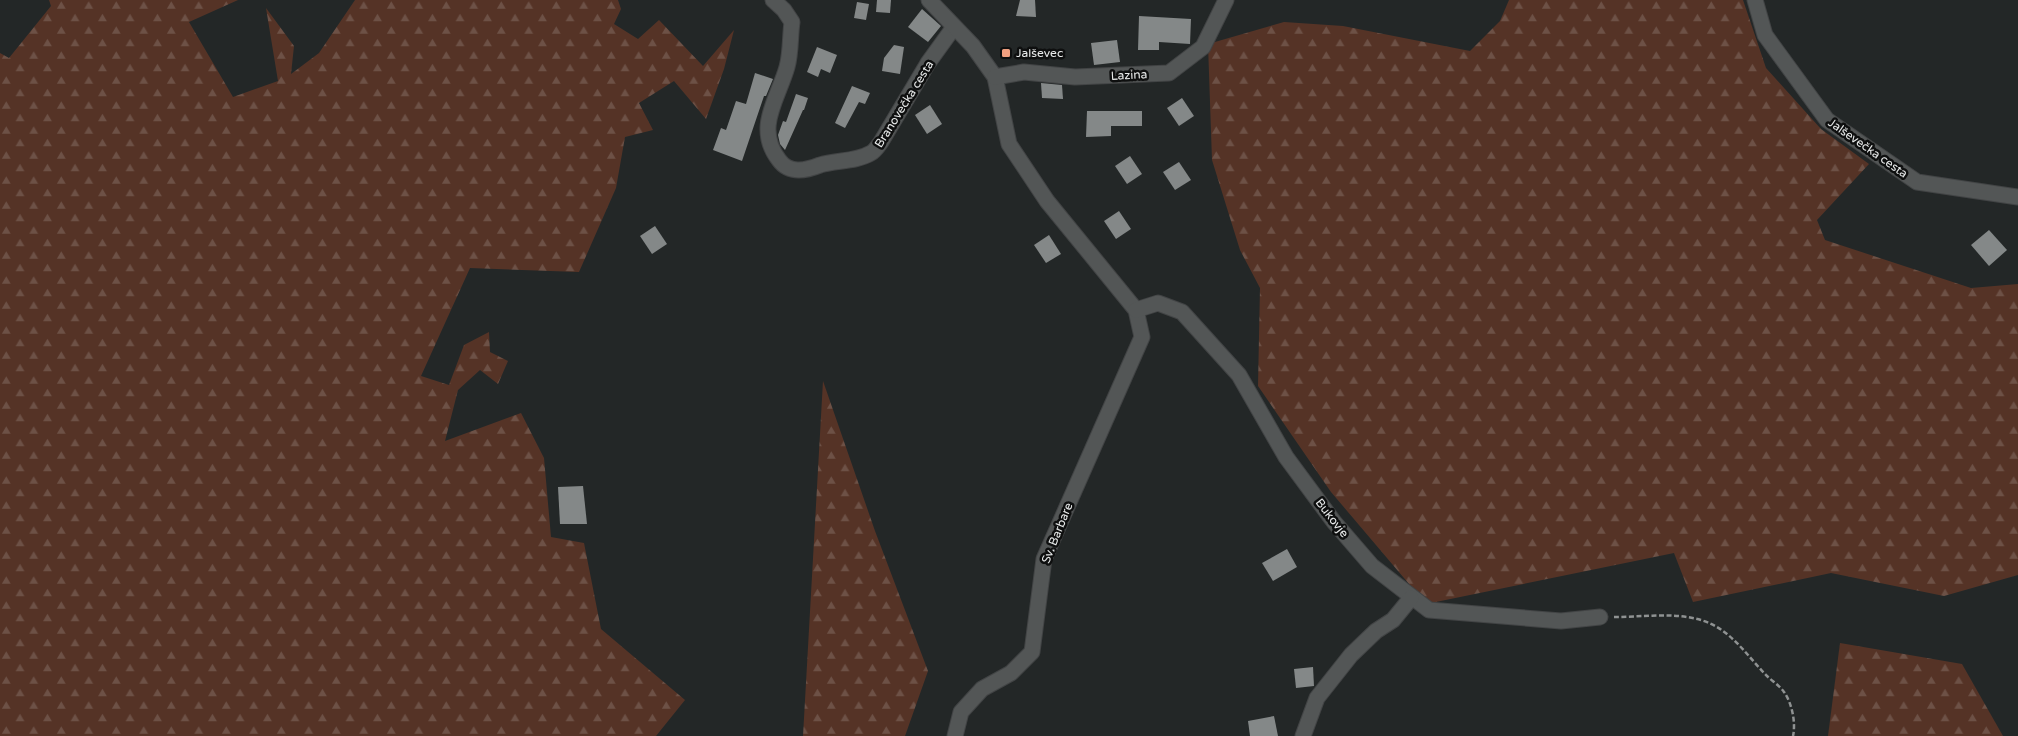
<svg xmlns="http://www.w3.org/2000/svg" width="2018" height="736" font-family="'Varela Round',sans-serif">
  <defs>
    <pattern id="forest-firs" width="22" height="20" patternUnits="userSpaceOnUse" patternTransform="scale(1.25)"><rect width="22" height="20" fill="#553326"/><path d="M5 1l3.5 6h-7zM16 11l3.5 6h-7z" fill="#6d5146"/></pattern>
  </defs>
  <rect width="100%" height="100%" fill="#232727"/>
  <g fill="url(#forest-firs)">
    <path d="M49,0H238L189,22L233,97L278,81L266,8L294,46L291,74L319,53L355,0H618L621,9L614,24L638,39L659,20L703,66L734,30L724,69L706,119L674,81L639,103L653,130L625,137L616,188L579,272L470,268L421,376L449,385L464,345L489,332L490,352L508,361L498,384L480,370L458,390L445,441L521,413L544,458L551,537L584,543L601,629L685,700L656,736H0V53L9,58L51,6Z"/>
    <path d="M1509,0H1743L1766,68L1821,129L1869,164L1817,220L1825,240L1971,288L2018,284V575L1944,596L1831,573L1693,602L1674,553L1426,604L1331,492L1258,386L1260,288L1240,250L1212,160L1208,44L1284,22L1343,26L1470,51L1500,21Z"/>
    <path d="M823,381L875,531L928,671L905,736H803Z"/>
    <path d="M1840,643L1962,664L2003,736H1828Z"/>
  </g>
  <g fill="#848888">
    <path d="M877,0H891L890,13L876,12Z"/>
    <path d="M1020,0H1035L1036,17L1016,16Z"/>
    <path d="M857,2L869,4L866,20L854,18Z"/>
    <path d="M922,9L941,26L928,42L908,27Z"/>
    <path d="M1139,16L1191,19L1190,44L1159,42V50H1138Z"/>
    <path d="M1117,40L1120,62L1094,65L1091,43Z"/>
    <path d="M894,45L904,47L900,74L882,71L884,58Z"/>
    <path d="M817,47L837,55L830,73L821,69L818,77L807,72Z"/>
    <path d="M755,73L773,79L766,96H764L742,161L713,150L721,128L726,130L736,101L746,104Z"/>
    <path d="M1041,83L1062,85L1063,99L1042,98Z"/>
    <path d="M852,86L870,93L865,104L859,102L845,128L835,123Z"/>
    <path d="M796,94L808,98L804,110H803L785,150L780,144L778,135L783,121L786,122Z"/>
    <path d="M1182,98L1194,116L1179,126L1167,108Z"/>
    <path d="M930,105L942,124L927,134L915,115Z"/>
    <path d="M1087,111H1142V126H1111V136L1086,137Z"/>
    <path d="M1130,156L1142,174L1127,184L1115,166Z"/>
    <path d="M1179,162L1191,180L1175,190L1163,172Z"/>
    <path d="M1119,211L1131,229L1116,239L1104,221Z"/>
    <path d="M655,226L667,244L652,254L640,236Z"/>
    <path d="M1989,230L2007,250L1989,266L1971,245Z"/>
    <path d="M1049,235L1061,254L1046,263L1034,245Z"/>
    <path d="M583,486L587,524H560L558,487Z"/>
    <path d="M1287,549L1297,567L1273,581L1262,563Z"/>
    <path d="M1313,667L1314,686L1296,688L1294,669Z"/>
    <path d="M1274,716L1278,736H1250L1248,721Z"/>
  </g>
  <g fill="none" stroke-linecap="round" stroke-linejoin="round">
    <defs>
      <g id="street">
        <path d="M773,0L784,10L792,22C790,36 791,53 787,67C778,99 754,128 779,160C789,174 805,171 820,165C836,160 856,162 871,153C875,151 878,146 881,142L928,63L954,27"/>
        <path d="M929,0L973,46L995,77L1009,144L1047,201L1136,310L1142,337L1044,559L1032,652L1011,673L982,689L961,712L955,736"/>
        <path d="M1755,0L1765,35L1827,120L1917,182L2018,197"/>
        <path d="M995,77L1024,72L1075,77L1169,73L1203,47L1226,0"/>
        <path d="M1136,310L1158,303L1182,312L1239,375L1286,457L1334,522L1372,566L1429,610L1561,621L1600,617"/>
        <path d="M1303,736L1317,698L1351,655L1376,631L1393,620L1411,598"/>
      </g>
    </defs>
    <use href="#street" stroke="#424445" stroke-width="17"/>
    <path stroke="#8f9292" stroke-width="2.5" stroke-dasharray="5 2.5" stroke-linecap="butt" d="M1614,617C1642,617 1674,612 1701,620C1731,629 1747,656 1767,676C1772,681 1780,686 1784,692C1792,703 1796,723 1793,736"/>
    <use href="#street" stroke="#535656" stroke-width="15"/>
  </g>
  <rect fill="#f2a080" stroke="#0e0f0f" stroke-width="2" x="1001" y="48" width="10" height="10" rx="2.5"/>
  <g text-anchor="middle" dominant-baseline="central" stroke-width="5" stroke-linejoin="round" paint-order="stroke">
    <g font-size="12" fill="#e9ebeb" stroke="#0e0f0f" text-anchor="start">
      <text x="1016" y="53">Jalševec</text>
    </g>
    <g font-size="12" fill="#e9ebeb" stroke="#0e0f0f">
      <text transform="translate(1129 75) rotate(-3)">Lazina</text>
      <text transform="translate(904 104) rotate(-58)">Branovečka cesta</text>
      <text transform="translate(1868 148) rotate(35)">Jalševečka cesta</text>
      <text transform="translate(1332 518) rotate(52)">Bukovje</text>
      <text transform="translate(1057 533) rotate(-68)">Sv. Barbare</text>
    </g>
  </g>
</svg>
